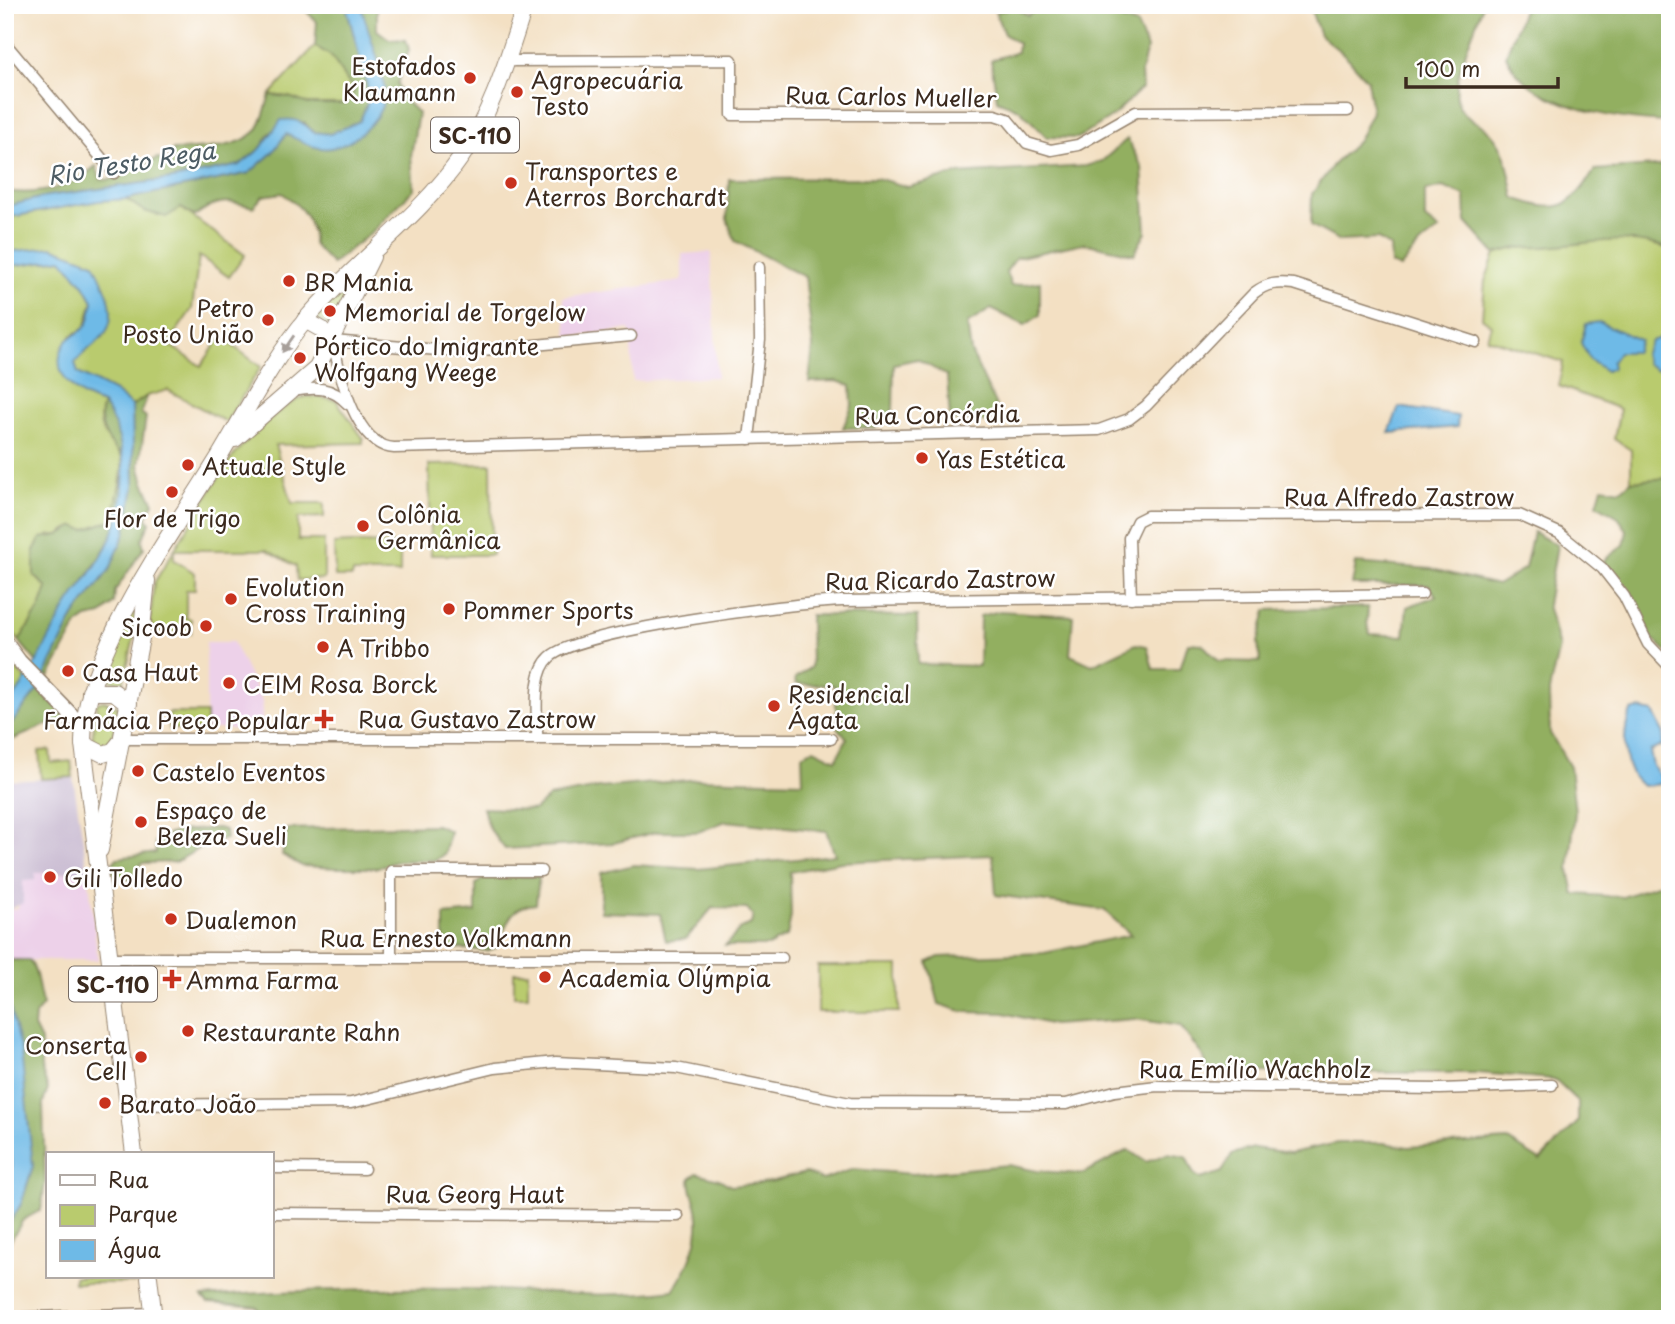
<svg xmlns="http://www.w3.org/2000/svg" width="1675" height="1324" font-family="'Playpen Sans',sans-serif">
  <rect width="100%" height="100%" fill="#fff"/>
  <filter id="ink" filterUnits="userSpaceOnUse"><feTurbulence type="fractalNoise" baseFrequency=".0143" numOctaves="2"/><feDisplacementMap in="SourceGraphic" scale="14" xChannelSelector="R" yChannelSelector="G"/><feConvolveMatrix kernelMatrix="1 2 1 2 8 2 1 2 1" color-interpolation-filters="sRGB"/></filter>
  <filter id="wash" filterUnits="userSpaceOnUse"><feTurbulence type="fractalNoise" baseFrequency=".00686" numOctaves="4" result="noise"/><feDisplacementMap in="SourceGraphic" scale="28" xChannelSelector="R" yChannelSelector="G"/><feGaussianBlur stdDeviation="1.57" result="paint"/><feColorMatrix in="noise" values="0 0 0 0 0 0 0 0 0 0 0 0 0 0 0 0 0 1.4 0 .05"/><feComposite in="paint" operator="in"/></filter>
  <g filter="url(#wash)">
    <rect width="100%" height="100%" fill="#f3e0c3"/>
    <g fill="#edd1e9">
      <path d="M711,252L717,377L633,381L630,329L568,338L563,297L682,281V254Z"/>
      <path d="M206,642H233L262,701V729H206Z"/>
      <path d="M88,872L98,960H5V911L18,908L23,881L35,873Z"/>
    </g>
    <path fill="#ccbfd4" d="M73,778L88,872L35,873V880L23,881V903L5,911V781Z"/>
    <g fill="#b9cb6e" stroke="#7a7a46" stroke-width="2">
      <path d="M315,46L331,56L354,91L346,104H308L289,97L270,95Z"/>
      <path d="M126,199L144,211L181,208L245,255L229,277L199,256L192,309L168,344L201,366L221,337L261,367L226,422L168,390L147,396L132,406L115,392L78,373L74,363L82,352L106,333L94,263L52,247L5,253V218L98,201Z"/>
      <path d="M1600,239L1637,240L1670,249V478L1631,481V450L1614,439L1620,409L1559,386L1563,362L1487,338L1491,325L1482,318L1485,281L1495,254C1525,243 1566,244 1600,239Z"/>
      <path d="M63,259L84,285L93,301L85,328L71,336L61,372C70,388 86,399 103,404C91,437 118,441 122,459C124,471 115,508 112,520L84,530C73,525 68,527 59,535H50L34,550V575L47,588L40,608L19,641L5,623V269L10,266Z"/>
      <path d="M357,276L331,328L314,317Z"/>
      <path d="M309,396L336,400L363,438V443L275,445L292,503H324V517L298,518V540H324V579L297,580L296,566L267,550H174V560L195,573V590H186V618L191,619V633L156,631L150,623L154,583L225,467C240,446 283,400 309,396Z"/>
      <path d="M491,464L492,555H431L429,465Z"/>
      <path d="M352,543L400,544V573H353L352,577H335L334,544Z"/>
      <path d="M130,611L140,614L123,683L102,678Z"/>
      <path d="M5,655L28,682L5,708Z"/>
      <path d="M104,701L119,707L111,744L101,746L92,740L97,703Z"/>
      <rect x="169" y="713" width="37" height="16"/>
      <path d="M50,750L51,763L71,761L73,777L41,779L39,751Z"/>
      <rect x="818" y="966" width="81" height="46"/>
      <rect x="514" y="972" width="14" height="24"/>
      <path d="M74,1277H137L138,1283H74Z"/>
    </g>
    <g fill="#92af61" stroke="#666c40" stroke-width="2">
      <path d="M300,5H346L370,97L360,121L330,134L313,132L304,122L270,133L261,148L240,165L173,179L47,196L5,207V191C38,196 71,188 96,166L101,180L117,179L133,163L141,168L157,158L168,161L173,150C198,149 236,150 255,132C263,124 266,106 270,95L289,97L308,104H346L354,91L331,56L315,46L317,22Z"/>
      <path d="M361,5H377V30L389,39L406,40L409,50L397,84L403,98L418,113L411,156L414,189L372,232L332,264L313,244C314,220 301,206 282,193L263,196L253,207C228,199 215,200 195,216L181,208L166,217L144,211L126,199L249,173L272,153L286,134L332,148L384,99Z"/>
      <path d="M1042,5C1077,6 1105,12 1137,25L1147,48L1141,72L1142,88L1113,116L1078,138L1047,137L1019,109L997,100L991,60L1017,52L1018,43L1004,34L995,12L1013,7L1028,15Z"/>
      <path d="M1309,5H1483C1475,29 1453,75 1457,99C1461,120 1477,119 1490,132C1507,149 1510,175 1514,198C1559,214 1569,210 1595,170L1670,165V249C1623,232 1590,245 1544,247C1521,248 1518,246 1495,254L1466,222L1465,196L1443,187L1425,191V219L1439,230L1419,245L1400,268L1391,264L1390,247L1378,239L1340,241L1311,225L1312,194L1333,165L1358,141L1372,112L1367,80L1346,56L1320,35Z"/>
      <path d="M1525,5H1670V129L1669,122C1618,120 1528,108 1506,55Z"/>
      <path d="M1127,139L1142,167L1146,232L1134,254L1083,243L1016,258L1006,272L1011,286L1040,282V315L1025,325L991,309L967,324L971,352L998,410L987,422L950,420L947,376L917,359L894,364L893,411L876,428H843L852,406L851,386L837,381L809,382L813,347L805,277L735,241L727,219L729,179L876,178L908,187L956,174L1086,166L1102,161Z"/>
      <path d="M147,396L141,413L146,417L139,465L144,483L154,503L146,518L150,522L142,540L144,548L115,591L114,603L101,615L87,618L77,625L49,677L44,673L74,616L110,569L125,533L134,487L132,406Z"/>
      <path d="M103,404L119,430L122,456C107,442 96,425 103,404Z"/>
      <path d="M122,477C130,526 92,567 68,606C56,624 48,645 38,664L19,641L40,608L47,588L34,575V550L41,538L59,535L75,526L84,530L112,520Z"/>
      <path d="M1670,478V655L1650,637L1637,602L1603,561L1624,545L1627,530L1617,516L1597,504L1602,487L1621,490L1631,481Z"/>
      <path d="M1533,532L1557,545L1547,605L1559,647L1549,691L1550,733L1570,767L1575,812L1569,870L1574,894L1623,897L1670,880V1319H267L257,1307L208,1303L202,1297C288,1290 377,1288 464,1289C533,1290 604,1300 673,1290C689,1268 704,1234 696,1205C693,1195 690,1189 690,1178L697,1173L719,1179L731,1186L770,1182L805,1173L823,1180L853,1169L913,1174L1008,1165L1037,1171L1082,1174L1128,1150L1146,1162L1167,1154L1186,1157L1194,1174L1201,1179L1222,1172L1232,1154L1254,1148L1290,1153L1338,1143H1384L1408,1147L1508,1140L1540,1160L1578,1122V1102L1554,1079L1477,1073L1208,1072L1202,1055L1180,1026L1135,1019L1053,1025L1004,1013L964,1012L939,1004L928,962L939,957L1044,953L1131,935L1104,910L996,895L993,855L841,862L790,872L791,916L787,936L768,946H725L741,928L751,924L753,916L747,909L712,908L686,939L666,941L660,914L601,912V873L634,865L698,869L835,855L826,831L726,821L698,832H656L614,843L505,849L489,828L483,808L534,810L549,797L599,788L699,779L803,782L802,755L814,749L836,760L847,738L838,729L834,685L796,684L795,678L811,667L810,615L917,616L918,664L979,666L980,616L1000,611L1073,616L1070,655L1092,665L1136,644L1147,646L1153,669H1180L1188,643L1202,644L1219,661L1260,662L1258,642L1266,610L1368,607L1367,623L1370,634L1404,636L1407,607L1436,596L1429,585H1352L1356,563L1432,569L1497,585L1525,568Z"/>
      <path d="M38,689L65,715L67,723L46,725L12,740L5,754V732Z"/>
      <path d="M436,825L450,831L445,853L436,860L398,861L375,868H336L302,866L282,855L287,829Z"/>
      <path d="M217,828L225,830L226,839L210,842L176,862L142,863L129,880L119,879L113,873L112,864L117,858L156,853L155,842L159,837L180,831Z"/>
      <path d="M539,876L536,904C507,906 508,925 497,947L487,951L451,948L444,939V915L476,912V884L486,877Z"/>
      <path d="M5,960H29C39,972 37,990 43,1005L35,1015L34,1027L41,1041V1068L48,1089L43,1103L45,1183L41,1210L23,1220L5,1250V1230L21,1204L33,1166L5,989Z"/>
    </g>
    <g fill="#6ebae7" stroke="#547282" stroke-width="2">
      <path d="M346,5H361C366,28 388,80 384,99C380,121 353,145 331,148C315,151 300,140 286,134L272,153L249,173L126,199L98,201L5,218V207L47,196L173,179L240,165L261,148L281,120C296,118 302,121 313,132L330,134L360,121L370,97Z"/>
      <path d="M52,247L94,263C104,283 119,311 106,332C98,344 83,351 75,363L78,373L115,392L132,406L134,487L125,533L110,569L74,616L38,689L5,732V708C33,675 45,644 66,608C77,590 92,574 102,555C128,511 133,447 103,404C78,397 48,374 64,345C69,335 79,335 85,327C91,321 91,309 93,301L84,285L62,259L10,266L5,269L6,252Z"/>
      <path d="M1599,322L1640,340L1636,352H1619L1612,362L1613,368L1606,371L1590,360L1581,343L1586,324Z"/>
      <path d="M1666,336L1670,337V370L1656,369L1647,364L1644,354L1651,341Z"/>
      <path d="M1399,407L1458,416L1457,427L1389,433Z"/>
      <path d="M1639,709L1653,712L1664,734L1662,746L1650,751L1653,766L1663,780L1660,784L1643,786C1621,772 1622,732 1631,711Z"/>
      <path d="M5,989L21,1051L33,1166L21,1204L5,1230V1189L12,1165L5,1123Z"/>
    </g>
  </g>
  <g filter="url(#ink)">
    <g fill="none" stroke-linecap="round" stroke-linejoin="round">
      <defs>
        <g id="minor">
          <path d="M5,43L114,173"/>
          <path d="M507,61L732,60V115H995L1007,119L1027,143L1051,150L1078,145L1136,112L1348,111"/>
          <path d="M631,336L461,352L333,341C339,372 355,446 394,448L1099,430L1129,419L1146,406L1254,293C1267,283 1277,282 1294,284L1476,342"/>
          <path d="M293,391C315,387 331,386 348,404"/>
          <path d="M749,439L760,340L759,267"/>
          <path d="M1131,598L1129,538L1137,521L1147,516L1519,515L1559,533L1602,568L1624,596L1648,644L1670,667"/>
          <path d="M123,739H831"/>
          <path d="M537,739C538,716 531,674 550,657C579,630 794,603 842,601L1422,594"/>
          <path d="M109,958H782"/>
          <path d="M391,958V871H541"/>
          <path d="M128,1105L351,1103L495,1068L556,1062L676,1068L850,1103L1066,1104L1115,1091L1157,1086L1440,1089L1552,1085"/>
          <path d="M271,1168L364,1169"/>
          <path d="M271,1213L678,1216"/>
        </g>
        <path id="tertiary" d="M5,1319L154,1314"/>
        <path id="secondary" d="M5,642L19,661L83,727"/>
        <g id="primary">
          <path d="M305,320L321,329L333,341"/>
          <path d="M235,439L317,368L372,257"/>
          <path d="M90,692H114L129,704"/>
          <path d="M83,744L103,754L113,751L123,739"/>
          <path d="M100,850L141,638L147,580"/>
          <path d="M134,1154L83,744C82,654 170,537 217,460C246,412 272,360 308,317C356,261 420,217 462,156C493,111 508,57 525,5"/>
          <path d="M149,1277L154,1319"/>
        </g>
      </defs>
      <use href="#minor" stroke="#978570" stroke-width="13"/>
      <use href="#tertiary" stroke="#978570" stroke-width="15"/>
      <use href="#secondary" stroke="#978570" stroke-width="17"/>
      <use href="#primary" stroke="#978570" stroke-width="18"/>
      <use href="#minor" stroke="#fff" stroke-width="10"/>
      <use href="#tertiary" stroke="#fff" stroke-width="12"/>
      <use href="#secondary" stroke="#fff" stroke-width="14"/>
      <use href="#primary" stroke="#fff" stroke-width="16"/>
    </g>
    <defs><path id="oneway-solid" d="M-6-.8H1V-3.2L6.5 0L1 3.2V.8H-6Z" transform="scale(1.75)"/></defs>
    <use fill="#a79f9a" href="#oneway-solid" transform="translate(288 344) rotate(125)"/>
  </g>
  <g fill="#c8321e" stroke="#fff" stroke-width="2.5">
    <circle cx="470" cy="78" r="7"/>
    <circle cx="517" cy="92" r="7"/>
    <circle cx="511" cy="183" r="7"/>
    <circle cx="289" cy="281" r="7"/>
    <circle cx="330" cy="311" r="7"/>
    <circle cx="268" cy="320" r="7"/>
    <circle cx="300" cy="358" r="7"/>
    <circle cx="922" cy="458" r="7"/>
    <circle cx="188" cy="465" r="7"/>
    <circle cx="172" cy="492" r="7"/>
    <circle cx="363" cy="526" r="7"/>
    <circle cx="231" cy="599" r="7"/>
    <circle cx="449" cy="609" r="7"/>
    <circle cx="206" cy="626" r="7"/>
    <circle cx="323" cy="647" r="7"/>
    <circle cx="68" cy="671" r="7"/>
    <circle cx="229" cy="683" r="7"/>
    <circle cx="774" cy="706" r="7"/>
    <path d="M320.5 708.5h7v7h7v7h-7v7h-7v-7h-7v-7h7z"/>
    <circle cx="138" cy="771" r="7"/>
    <circle cx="141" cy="822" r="7"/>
    <circle cx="50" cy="877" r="7"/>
    <circle cx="171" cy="919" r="7"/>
    <circle cx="545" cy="977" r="7"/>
    <path d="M168.5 968.5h7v7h7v7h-7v7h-7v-7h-7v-7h7z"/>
    <circle cx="188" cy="1031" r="7"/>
    <circle cx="141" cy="1057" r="7"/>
    <circle cx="105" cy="1103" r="7"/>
  </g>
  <g text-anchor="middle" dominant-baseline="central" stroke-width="5" stroke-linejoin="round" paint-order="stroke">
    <g fill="#fff" stroke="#766a62" stroke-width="2">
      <rect x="431" y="117.5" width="88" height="35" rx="5"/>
      <rect x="69" y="966.5" width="88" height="35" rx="5"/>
    </g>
    <g font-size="21" font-weight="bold" fill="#3b2a1e">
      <text x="475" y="135">SC-110</text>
      <text x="113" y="984">SC-110</text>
    </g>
    <g font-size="23" fill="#3b2a1e" stroke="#fff" text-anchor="start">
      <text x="456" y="65" text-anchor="end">Estofados<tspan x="456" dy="26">Klaumann</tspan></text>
      <text x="531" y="79">Agropecuária<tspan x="531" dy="26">Testo</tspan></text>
      <text x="525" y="170">Transportes e<tspan x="525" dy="26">Aterros Borchardt</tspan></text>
      <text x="303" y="281">BR Mania</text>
      <text x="254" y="307" text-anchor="end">Petro<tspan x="254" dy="26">Posto União</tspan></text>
      <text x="344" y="311">Memorial de Torgelow</text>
      <text x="314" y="345">Pórtico do Imigrante<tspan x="314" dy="26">Wolfgang Weege</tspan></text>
      <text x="936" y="458">Yas Estética</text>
      <text x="202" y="465">Attuale Style</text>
      <text x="377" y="513">Colônia<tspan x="377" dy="26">Germânica</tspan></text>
      <text x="172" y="517" text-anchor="middle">Flor de Trigo</text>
      <text x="245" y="586">Evolution<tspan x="245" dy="26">Cross Training</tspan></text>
      <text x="463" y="609">Pommer Sports</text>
      <text x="192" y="626" text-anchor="end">Sicoob</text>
      <text x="337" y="647">A Tribbo</text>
      <text x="82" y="671">Casa Haut</text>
      <text x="243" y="683">CEIM Rosa Borck</text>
      <text x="788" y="693">Residencial<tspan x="788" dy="26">Ágata</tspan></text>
      <text x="310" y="719" text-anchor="end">Farmácia Preço Popular</text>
      <text x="152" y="771">Castelo Eventos</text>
      <text x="155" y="809">Espaço de<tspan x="155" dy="26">Beleza Sueli</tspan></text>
      <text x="64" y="877">Gili Tolledo</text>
      <text x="185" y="919">Dualemon</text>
      <text x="559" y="977">Academia Olýmpia</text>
      <text x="186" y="979">Amma Farma</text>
      <text x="202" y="1031">Restaurante Rahn</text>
      <text x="127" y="1044" text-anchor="end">Conserta<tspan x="127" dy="26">Cell</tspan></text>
      <text x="119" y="1103">Barato João</text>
    </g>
    <g font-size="23" fill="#3b2a1e" stroke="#fff">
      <text transform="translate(891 96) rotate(1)">Rua Carlos Mueller</text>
      <text transform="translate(937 414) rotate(-1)">Rua Concórdia</text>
      <text x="1399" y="496">Rua Alfredo Zastrow</text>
      <text transform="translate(940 579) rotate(-1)">Rua Ricardo Zastrow</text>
      <text x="477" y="718">Rua Gustavo Zastrow</text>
      <text x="446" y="937">Rua Ernesto Volkmann</text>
      <text x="1255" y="1068">Rua Emílio Wachholz</text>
      <text x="475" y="1193">Rua Georg Haut</text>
    </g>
    <g font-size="24" font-style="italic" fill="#4d5c64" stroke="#fff">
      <text transform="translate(131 162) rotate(-9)">Rio Testo Rega</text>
    </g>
  </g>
  <rect width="1675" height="1324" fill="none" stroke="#fff" stroke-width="28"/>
  <rect x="46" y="1152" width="228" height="126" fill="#ffffff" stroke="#b1aaa5" stroke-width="2"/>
  <rect x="60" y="1175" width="35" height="10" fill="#ffffff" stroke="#b1aaa5" stroke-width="2"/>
  <text x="108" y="1188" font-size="21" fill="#3b2a1e">Rua</text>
  <rect x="60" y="1205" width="35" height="21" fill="#b9cb6e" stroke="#b1aaa5" stroke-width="2"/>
  <text x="108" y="1222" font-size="21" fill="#3b2a1e">Parque</text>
  <rect x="60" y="1240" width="35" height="21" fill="#6ebae7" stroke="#b1aaa5" stroke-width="2"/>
  <text x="108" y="1258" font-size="21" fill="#3b2a1e">Água</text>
  <path d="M1406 77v10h152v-10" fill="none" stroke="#3b2a1e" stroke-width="3.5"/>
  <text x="1416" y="77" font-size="21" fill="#3b2a1e" stroke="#ffffff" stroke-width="5" paint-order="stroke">100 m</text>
</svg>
